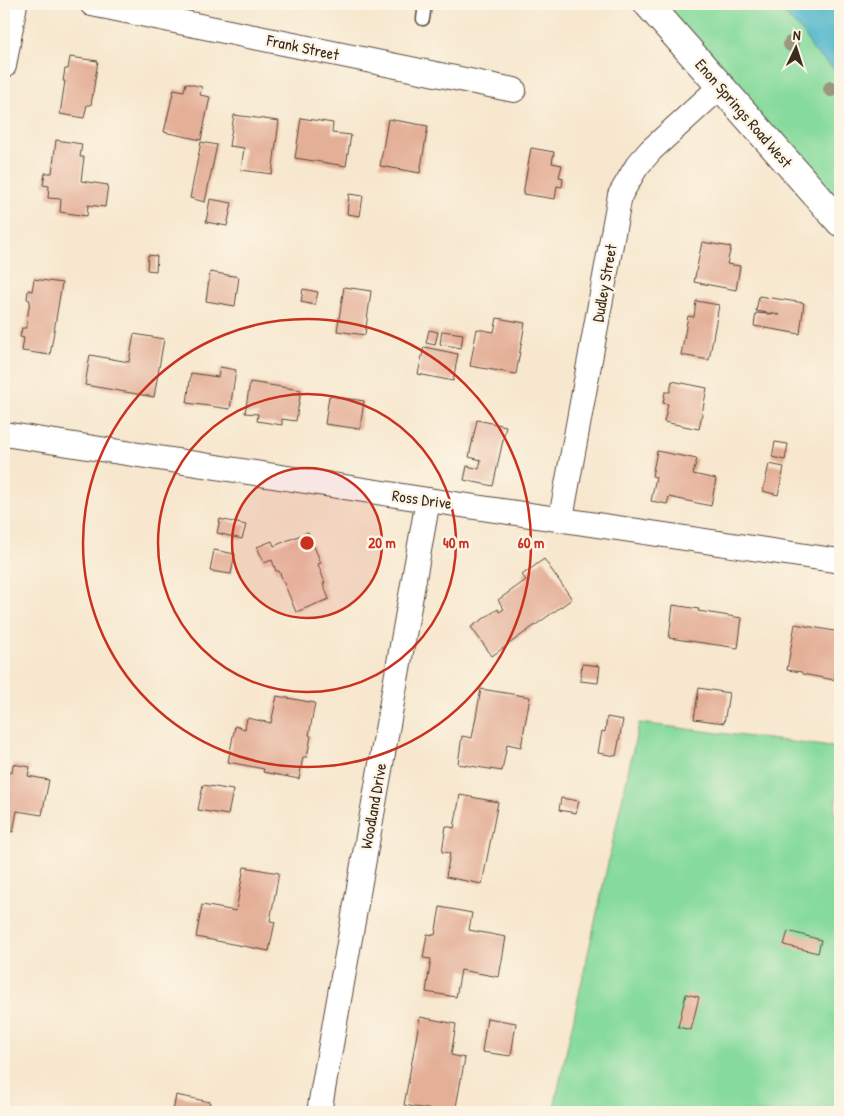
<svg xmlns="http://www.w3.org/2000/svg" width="844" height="1116" font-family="'Patrick Hand',sans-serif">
  <rect width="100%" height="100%" fill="#fcf5e5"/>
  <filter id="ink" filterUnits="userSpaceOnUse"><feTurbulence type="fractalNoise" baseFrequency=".02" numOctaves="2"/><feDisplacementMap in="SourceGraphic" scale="10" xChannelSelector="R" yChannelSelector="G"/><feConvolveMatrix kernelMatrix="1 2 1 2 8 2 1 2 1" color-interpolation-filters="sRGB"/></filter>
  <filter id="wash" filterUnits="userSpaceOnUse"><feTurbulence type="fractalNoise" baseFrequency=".0096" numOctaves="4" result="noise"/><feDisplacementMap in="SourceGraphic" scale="20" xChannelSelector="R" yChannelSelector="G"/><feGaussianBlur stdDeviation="1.12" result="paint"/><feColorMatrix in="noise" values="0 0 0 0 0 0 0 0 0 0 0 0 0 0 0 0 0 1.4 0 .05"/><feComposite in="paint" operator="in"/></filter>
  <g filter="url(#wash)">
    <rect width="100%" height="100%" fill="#f7e7ce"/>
    <g fill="#85da9c" stroke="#60825d">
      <path d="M648,4H840V222Z"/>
      <path d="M639,723L840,748V770L834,816L840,817V1112H553Z"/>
    </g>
    <path fill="#4cb5ca" stroke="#447074" d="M775,4H840V75L813,50L804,34Z"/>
    <g id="blocks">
      <g fill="#e4af97">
        <path d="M70,57L98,61L91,105H87L84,118L60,114L65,81H63L65,69H68Z"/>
        <path d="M186,83L202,87L200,95L210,97L201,140L164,132L174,89L184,91Z"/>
        <path d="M234,115L279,121L272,174L241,170L244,148L229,146Z"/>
        <path d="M301,118L333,123L332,133L351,135L346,166L295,158Z"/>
        <path d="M388,119L428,126L420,173L380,166Z"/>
        <path d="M56,140L82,144L80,157H84L81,181L108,185L105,207L88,205L87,216L60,212L61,199L48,198L49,186L43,185L45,173H52Z"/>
        <path d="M201,142L217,145L205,202L190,198Z"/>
        <path d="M531,148L554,152L552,163L562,165L559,177L563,178L562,187L557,186L555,199L523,194Z"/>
        <path d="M349,194L363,196L360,216L347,214Z"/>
        <path d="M210,199L232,203L227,226L206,222Z"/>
        <path d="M702,242L731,247L727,264L740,266L736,290L694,282Z"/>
        <path d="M148,255L157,256L156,271L147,270Z"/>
        <path d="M210,272L239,277L235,306L206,301Z"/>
        <path d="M34,279L62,283L50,355L22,351L24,338L20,337L22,328H26L30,300L27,299L28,290L32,291Z"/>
        <path d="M344,287L371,291L365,335L337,331Z"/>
        <path d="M303,289L318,292L315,305L301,302Z"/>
        <path d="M759,296L804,303L800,334L754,326L756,313L780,315L756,311Z"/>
        <path d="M696,301L719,305L709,360L681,355L688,316L694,317Z"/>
        <path d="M497,318L525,323L516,374L470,366L477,329L494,332Z"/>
        <path d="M429,330L438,332L435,345L426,343Z"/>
        <path d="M442,331L463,334L461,348L440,344Z"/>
        <path d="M134,334L164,339L154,397L85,385L90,355L129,362Z"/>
        <path d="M424,347L458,354L453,381L418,374Z"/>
        <path d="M220,367L236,370L230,409L187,403L191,373L218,377Z"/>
        <path d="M672,381L707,388L699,429L664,422L668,404L663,403L665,392H670Z"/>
        <path d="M250,382L301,390L296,421L282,419V425L257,421L258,414L245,413Z"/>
        <path d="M329,396L364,401L360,429L325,424Z"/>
        <path d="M477,420L506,426L493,486L464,480L467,466L479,469L481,460L469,457Z"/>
        <path d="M775,442L788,444L785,460L772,457Z"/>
        <path d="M657,451L697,459L693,474L716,479L711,506L669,497L667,504L651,501L656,477L652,476Z"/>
        <path d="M769,464L784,467L778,495L763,491Z"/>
        <path d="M220,519L246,525L242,539L217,533Z"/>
        <path d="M308,532L321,563L318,564L325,583H323L329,599L296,612L279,571H276L272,560L264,563L257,547L272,541L274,546Z"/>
        <path d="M214,550L235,554L231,574L210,571Z"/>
        <path d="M544,559L572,599L492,656L471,627L498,609L499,612L504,609L498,600L526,580L522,575Z"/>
        <path d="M673,605L699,609L698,611L742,618L738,648L669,638Z"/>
        <path d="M795,624L840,632V674L838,673L839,670L836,669L834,680L802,674V672L787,670Z"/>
        <path d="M582,664L600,666L598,683L580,681Z"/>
        <path d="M699,688L729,693L724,723L694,719Z"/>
        <path d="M481,689L530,697L521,747L507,744L502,771L458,764L462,736L472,738Z"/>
        <path d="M277,696L315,703L309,735L311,736L307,757H303L299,779L263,772L264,769L228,762L235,726L245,729L247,718L271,723Z"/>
        <path d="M607,717L623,720L616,756L598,753L602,731L605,732Z"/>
        <path d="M13,764L30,767L28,776L49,780L42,815L17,811L13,832L4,830V771L12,773Z"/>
        <path d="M203,785L233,790L228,815L198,810Z"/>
        <path d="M460,795L498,802L482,884L446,877L450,853L442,852L446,826L454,828Z"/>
        <path d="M561,798L579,801L576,813L559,810Z"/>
        <path d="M244,867L279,873L270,921L275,922L269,951L196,937L202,905L236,911Z"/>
        <path d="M440,907L472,913L469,930L506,937L499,977L461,970L456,997L426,992L431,959L423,958L427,934L435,935Z"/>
        <path d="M788,931L821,940L818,953L784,945Z"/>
        <path d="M686,994L699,997L691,1030L678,1027Z"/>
        <path d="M420,1017L456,1024L451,1055L465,1058L455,1112H444L404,1105Z"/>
        <path d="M487,1018L516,1023L511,1056L482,1052Z"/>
        <path d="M176,1095L210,1102L208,1112H173Z"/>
      </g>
    </g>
  </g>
  <g filter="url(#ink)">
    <use href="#blocks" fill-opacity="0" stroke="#574638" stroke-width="1"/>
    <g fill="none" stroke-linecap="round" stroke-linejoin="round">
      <defs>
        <path id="lane" d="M423,19L425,4"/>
        <g id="street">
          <path d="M92,4L514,90"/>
          <path d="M4,66L15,4"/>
          <path d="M4,434L428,500L840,561"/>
          <path d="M561,518L620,195L637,166L651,150L721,86"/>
          <path d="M319,1112L428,500"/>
        </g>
        <path id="secondary" d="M648,4L840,222"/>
      </defs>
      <use href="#lane" stroke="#574638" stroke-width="15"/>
      <use href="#street" stroke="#574638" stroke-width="26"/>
      <use href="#secondary" stroke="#574638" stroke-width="30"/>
      <use href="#lane" stroke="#fff" stroke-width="12"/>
      <use href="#street" stroke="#fff" stroke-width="24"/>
      <use href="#secondary" stroke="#fff" stroke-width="28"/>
    </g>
    <g fill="#9a977f">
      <circle cx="791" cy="44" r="8"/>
      <circle cx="831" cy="89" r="8"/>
    </g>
  </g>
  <circle cx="307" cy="543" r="75" fill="#c8321e" fill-opacity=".12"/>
  <g fill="none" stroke="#c8321e" stroke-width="2.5">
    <circle cx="307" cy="543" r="75"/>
    <circle cx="307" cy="543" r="149"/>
    <circle cx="307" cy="543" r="224"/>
  </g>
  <g text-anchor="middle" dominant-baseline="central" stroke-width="5" stroke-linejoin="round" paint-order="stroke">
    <g font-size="16" fill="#3b2a1e" stroke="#fcf5e5">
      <text transform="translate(303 47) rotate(12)">Frank Street</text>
      <text transform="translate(744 113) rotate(49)">Enon Springs Road West</text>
      <text transform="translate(604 283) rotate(-80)">Dudley Street</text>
      <text transform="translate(422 499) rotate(8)">Ross Drive</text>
      <text transform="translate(373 806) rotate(-80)">Woodland Drive</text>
    </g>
  </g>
  <circle cx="307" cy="543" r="8" fill="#c8321e" stroke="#fcf5e5" stroke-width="2.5"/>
  <g font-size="15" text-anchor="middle" font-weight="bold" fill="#c8321e" stroke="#fcf5e5" stroke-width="5" stroke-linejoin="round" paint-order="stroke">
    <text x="382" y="548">20 m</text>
    <text x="456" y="548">40 m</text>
    <text x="531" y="548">60 m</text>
  </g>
  <rect width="844" height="1116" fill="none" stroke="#fcf5e5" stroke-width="20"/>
  <g transform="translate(796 48) rotate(4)" stroke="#fcf5e5" stroke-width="4" paint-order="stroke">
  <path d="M0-4L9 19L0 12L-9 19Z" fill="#3b2a1e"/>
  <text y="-8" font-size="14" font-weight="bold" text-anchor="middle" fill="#3b2a1e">N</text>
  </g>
</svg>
